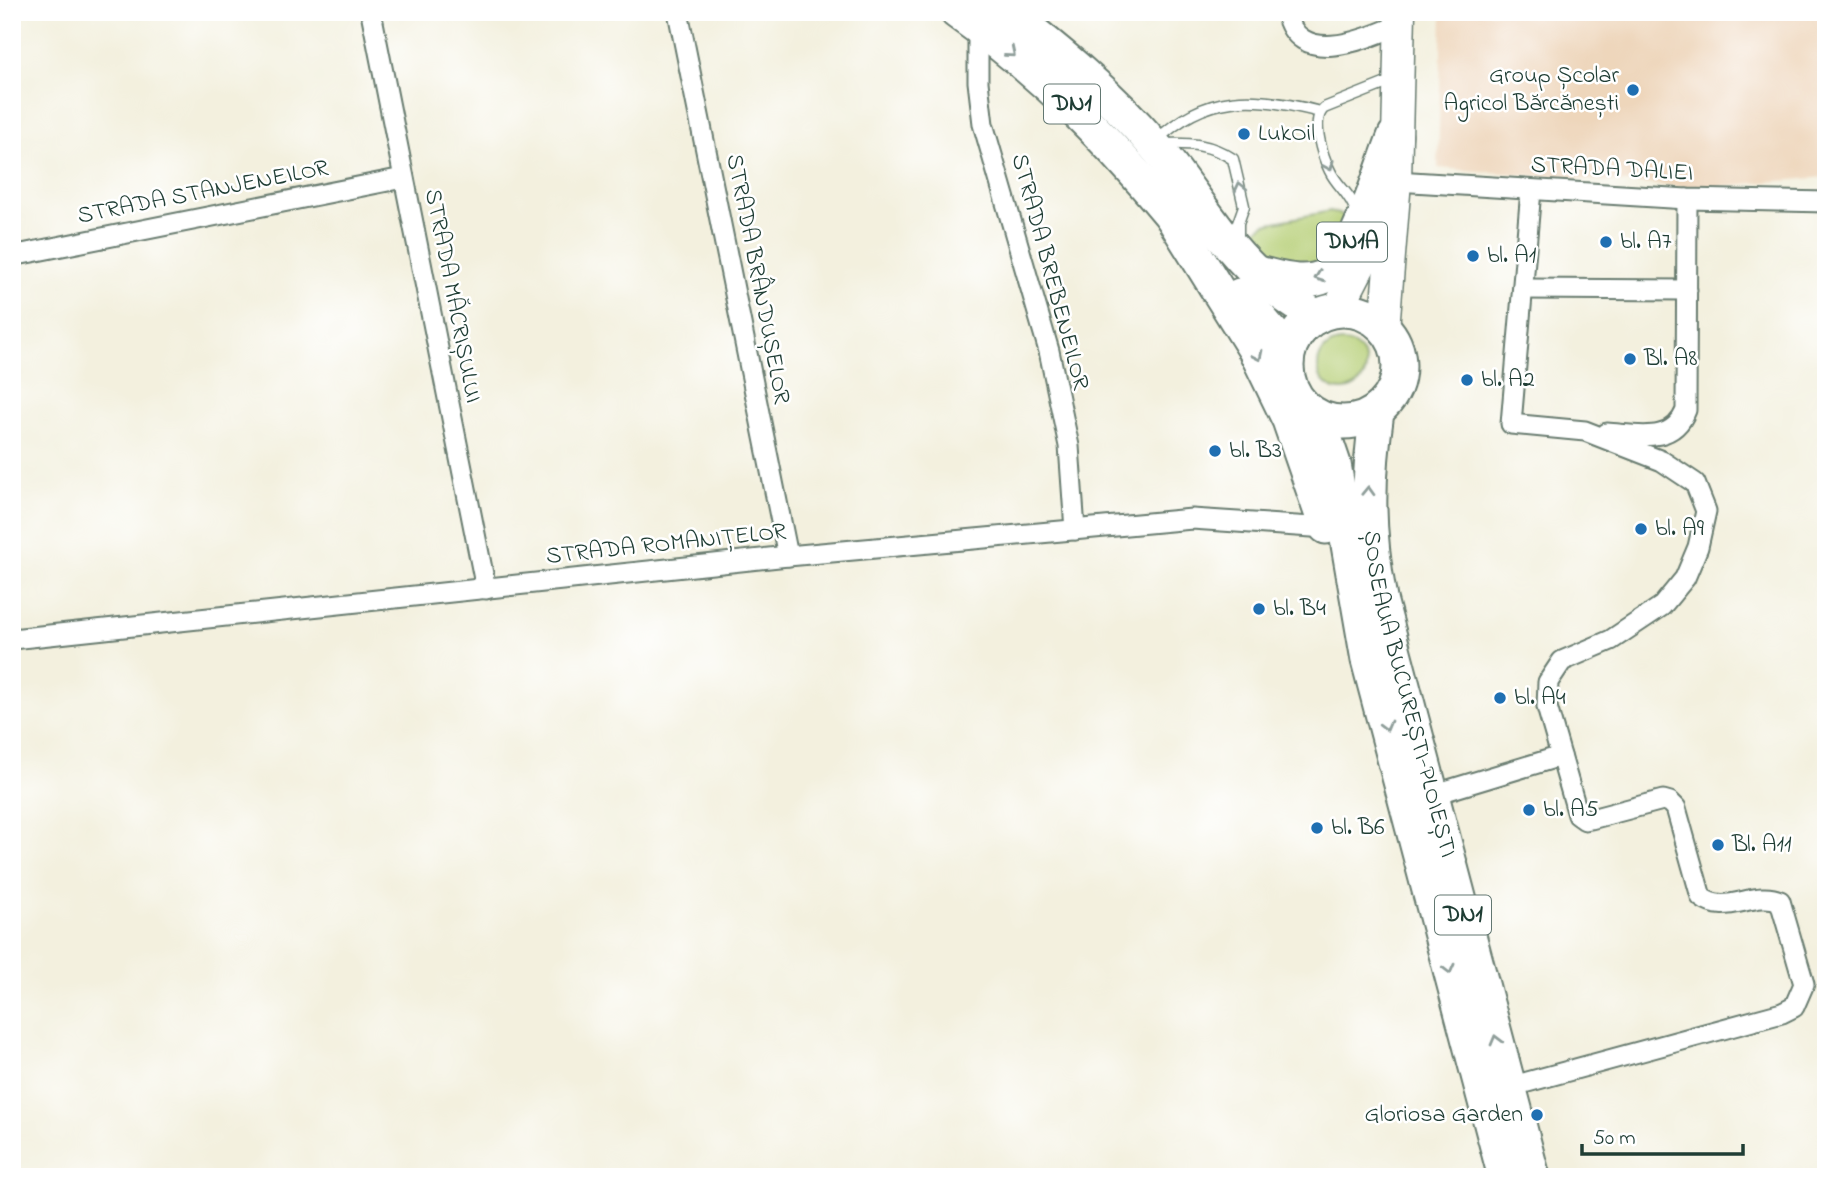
<svg xmlns="http://www.w3.org/2000/svg" width="1838" height="1189" font-family="'Indie Flower',sans-serif">
  <rect width="100%" height="100%" fill="#fff"/>
  <filter id="ink" filterUnits="userSpaceOnUse"><feTurbulence type="fractalNoise" baseFrequency=".0143" numOctaves="2"/><feDisplacementMap in="SourceGraphic" scale="14" xChannelSelector="R" yChannelSelector="G"/><feConvolveMatrix kernelMatrix="1 2 1 2 8 2 1 2 1" color-interpolation-filters="sRGB"/></filter>
  <filter id="wash" filterUnits="userSpaceOnUse"><feTurbulence type="fractalNoise" baseFrequency=".00686" numOctaves="4" result="noise"/><feDisplacementMap in="SourceGraphic" scale="28" xChannelSelector="R" yChannelSelector="G"/><feGaussianBlur stdDeviation="1.57" result="paint"/><feColorMatrix in="noise" values="0 0 0 0 0 0 0 0 0 0 0 0 0 0 0 0 0 1.4 0 .05"/><feComposite in="paint" operator="in"/></filter>
  <g filter="url(#wash)">
    <rect width="100%" height="100%" fill="#f3f0de"/>
    <path fill="#eed6bb" d="M1442,12H1826V177L1696,188L1438,168Z"/>
    <g fill="#b4cd72" stroke="#6a8553" stroke-width="2">
      <path d="M1330,211L1344,216L1346,231L1320,262C1289,267 1278,266 1254,246V232L1265,224Z"/>
      <circle cx="1342" cy="366" r="24"/>
    </g>
  </g>
  <g filter="url(#ink)">
    <g fill="none" stroke-linecap="round" stroke-linejoin="round">
      <defs>
        <g id="lane">
          <path d="M1156,141C1206,92 1256,95 1320,112"/>
          <path d="M1164,144C1191,143 1210,144 1233,159L1244,206L1238,223V240"/>
          <path d="M1356,212C1351,194 1337,186 1330,171C1323,157 1310,120 1324,108L1394,80"/>
        </g>
        <g id="street">
          <path d="M371,12L486,589"/>
          <path d="M678,12L788,556"/>
          <path d="M1286,12C1298,69 1365,39 1399,25"/>
          <path d="M978,27V82L983,124L1049,351L1069,446L1075,530"/>
          <path d="M1396,181L1687,199L1826,202"/>
          <path d="M12,256L403,178"/>
          <path d="M1523,289L1687,290"/>
          <path d="M1607,433C1637,435 1673,445 1686,410L1687,199"/>
          <path d="M12,639L788,556L1192,519L1327,528"/>
          <path d="M1432,795L1561,756"/>
          <path d="M1509,1087L1782,1013L1794,1007L1804,984L1780,901C1754,889 1726,917 1701,897L1676,808L1670,802L1663,800L1591,819L1585,820L1578,815L1547,707L1548,682L1562,661L1611,640L1662,606L1685,578L1698,547L1706,511L1695,483L1662,461L1585,431L1511,424L1531,190"/>
        </g>
        <g id="primary">
          <path d="M1337,311L1360,266L1374,217"/>
          <path d="M1384,329L1396,181L1400,12"/>
        </g>
        <g id="highway">
          <path d="M957,12C1047,76 1114,145 1184,231"/>
          <path d="M1007,12C1059,52 1110,94 1153,144C1189,185 1215,235 1256,273C1274,290 1296,303 1316,317"/>
          <path d="M1171,215L1255,350L1289,420L1326,527"/>
          <path d="M1262,274C1283,279 1304,286 1326,276C1355,261 1382,167 1395,135"/>
          <path d="M1240,295L1288,351"/>
          <circle cx="1343" cy="366" r="56"/>
          <path id="s1" d="M1377,412C1367,482 1367,529 1380,599L1533,1177"/>
          <path d="M1318,417L1334,464L1368,660L1505,1177"/>
        </g>
      </defs>
      <use href="#lane" stroke="#697c70" stroke-width="13"/>
      <use href="#street" stroke="#697c70" stroke-width="23"/>
      <use href="#primary" stroke="#697c70" stroke-width="33"/>
      <use href="#highway" stroke="#697c70" stroke-width="37"/>
      <use href="#lane" stroke="#fff" stroke-width="10"/>
      <use href="#street" stroke="#fff" stroke-width="19"/>
      <use href="#primary" stroke="#fff" stroke-width="30"/>
      <use href="#highway" stroke="#fff" stroke-width="33"/>
    </g>
    <defs><path id="oneway-chevron" d="M-2-3.5L2.5 0L-2 3.5" fill="none" stroke-width="1.6" stroke-linecap="round" stroke-linejoin="round" transform="scale(1.75)"/></defs>
    <g stroke="#8f9e9a">
      <use href="#oneway-chevron" transform="translate(1011 53) rotate(40)"/>
      <use href="#oneway-chevron" transform="translate(1329 166) rotate(66)"/>
      <use href="#oneway-chevron" transform="translate(1240 187) rotate(-103)"/>
      <use href="#oneway-chevron" transform="translate(1319 277) rotate(160)"/>
      <use href="#oneway-chevron" transform="translate(1258 356) rotate(64)"/>
      <use href="#oneway-chevron" transform="translate(1368 491) rotate(-88)"/>
      <use href="#oneway-chevron" transform="translate(1386 726) rotate(75)"/>
      <use href="#oneway-chevron" transform="translate(1449 969) rotate(76)"/>
      <use href="#oneway-chevron" transform="translate(1496 1040) rotate(-105)"/>
    </g>
  </g>
  <g fill="#1f6fb2" stroke="#fff" stroke-width="2.5">
    <circle cx="1633" cy="90" r="7"/>
    <circle cx="1244" cy="134" r="7"/>
    <circle cx="1606" cy="242" r="7"/>
    <circle cx="1473" cy="256" r="7"/>
    <circle cx="1630" cy="359" r="7"/>
    <circle cx="1467" cy="380" r="7"/>
    <circle cx="1215" cy="451" r="7"/>
    <circle cx="1641" cy="529" r="7"/>
    <circle cx="1259" cy="609" r="7"/>
    <circle cx="1500" cy="698" r="7"/>
    <circle cx="1529" cy="810" r="7"/>
    <circle cx="1317" cy="828" r="7"/>
    <circle cx="1718" cy="845" r="7"/>
    <circle cx="1537" cy="1115" r="7"/>
  </g>
  <g text-anchor="middle" dominant-baseline="central" stroke-width="5" stroke-linejoin="round" paint-order="stroke">
    <g fill="#fff" stroke="#627771" stroke-width="2">
      <rect x="1044" y="84.5" width="56" height="39" rx="5"/>
      <rect x="1317" y="222.5" width="70" height="39" rx="5"/>
      <rect x="1435" y="895.5" width="56" height="39" rx="5"/>
    </g>
    <g font-size="23" font-weight="bold" fill="#1f3d34">
      <text x="1072" y="104">DN1</text>
      <text x="1352" y="242">DN1A</text>
      <text x="1463" y="915">DN1</text>
    </g>
    <g font-size="24" fill="#1f3d34" stroke="#fff" text-anchor="start">
      <text x="1619" y="76" text-anchor="end">Group Școlar<tspan x="1619" dy="28">Agricol Bărcănești</tspan></text>
      <text x="1258" y="134">LukOil</text>
      <text x="1620" y="242">bl. A7</text>
      <text x="1487" y="256">bl. A1</text>
      <text x="1644" y="359">Bl. A8</text>
      <text x="1481" y="380">bl. A2</text>
      <text x="1229" y="451">bl. B3</text>
      <text x="1655" y="529">bl. A9</text>
      <text x="1273" y="609">bl. B4</text>
      <text x="1514" y="698">bl. A4</text>
      <text x="1543" y="810">bl. A5</text>
      <text x="1331" y="828">bl. B6</text>
      <text x="1732" y="845">Bl. A11</text>
      <text x="1523" y="1115" text-anchor="end">Gloriosa Garden</text>
    </g>
    <g font-size="24" fill="#1f3d34" stroke="#fff">
      <text transform="translate(1612 170) rotate(3)">STRADA DALIEI</text>
      <text transform="translate(203 193) rotate(-11)">STRADA STANJENEILOR</text>
      <text transform="translate(1049 272) rotate(75)">STRADA BREBENEILOR</text>
      <text transform="translate(757 279) rotate(79)">STRADA BRÂNDUȘELOR</text>
      <text transform="translate(452 296) rotate(79)">STRADA MĂCRIȘULUI</text>
      <text transform="translate(666 545) rotate(-6)">STRADA ROMANIȚELOR</text>
      <text stroke="none"><textPath href="#s1" startOffset="287">ȘOSEAUA BUCUREȘTI-PLOIEȘTI</textPath></text>
    </g>
  </g>
  <rect width="1838" height="1189" fill="none" stroke="#fff" stroke-width="42"/>
  <path d="M1582 1144v10h161v-10" fill="none" stroke="#1f3d34" stroke-width="3.5"/>
  <text x="1593" y="1144" font-size="21" fill="#1f3d34" stroke="#ffffff" stroke-width="5" paint-order="stroke">50 m</text>
</svg>
